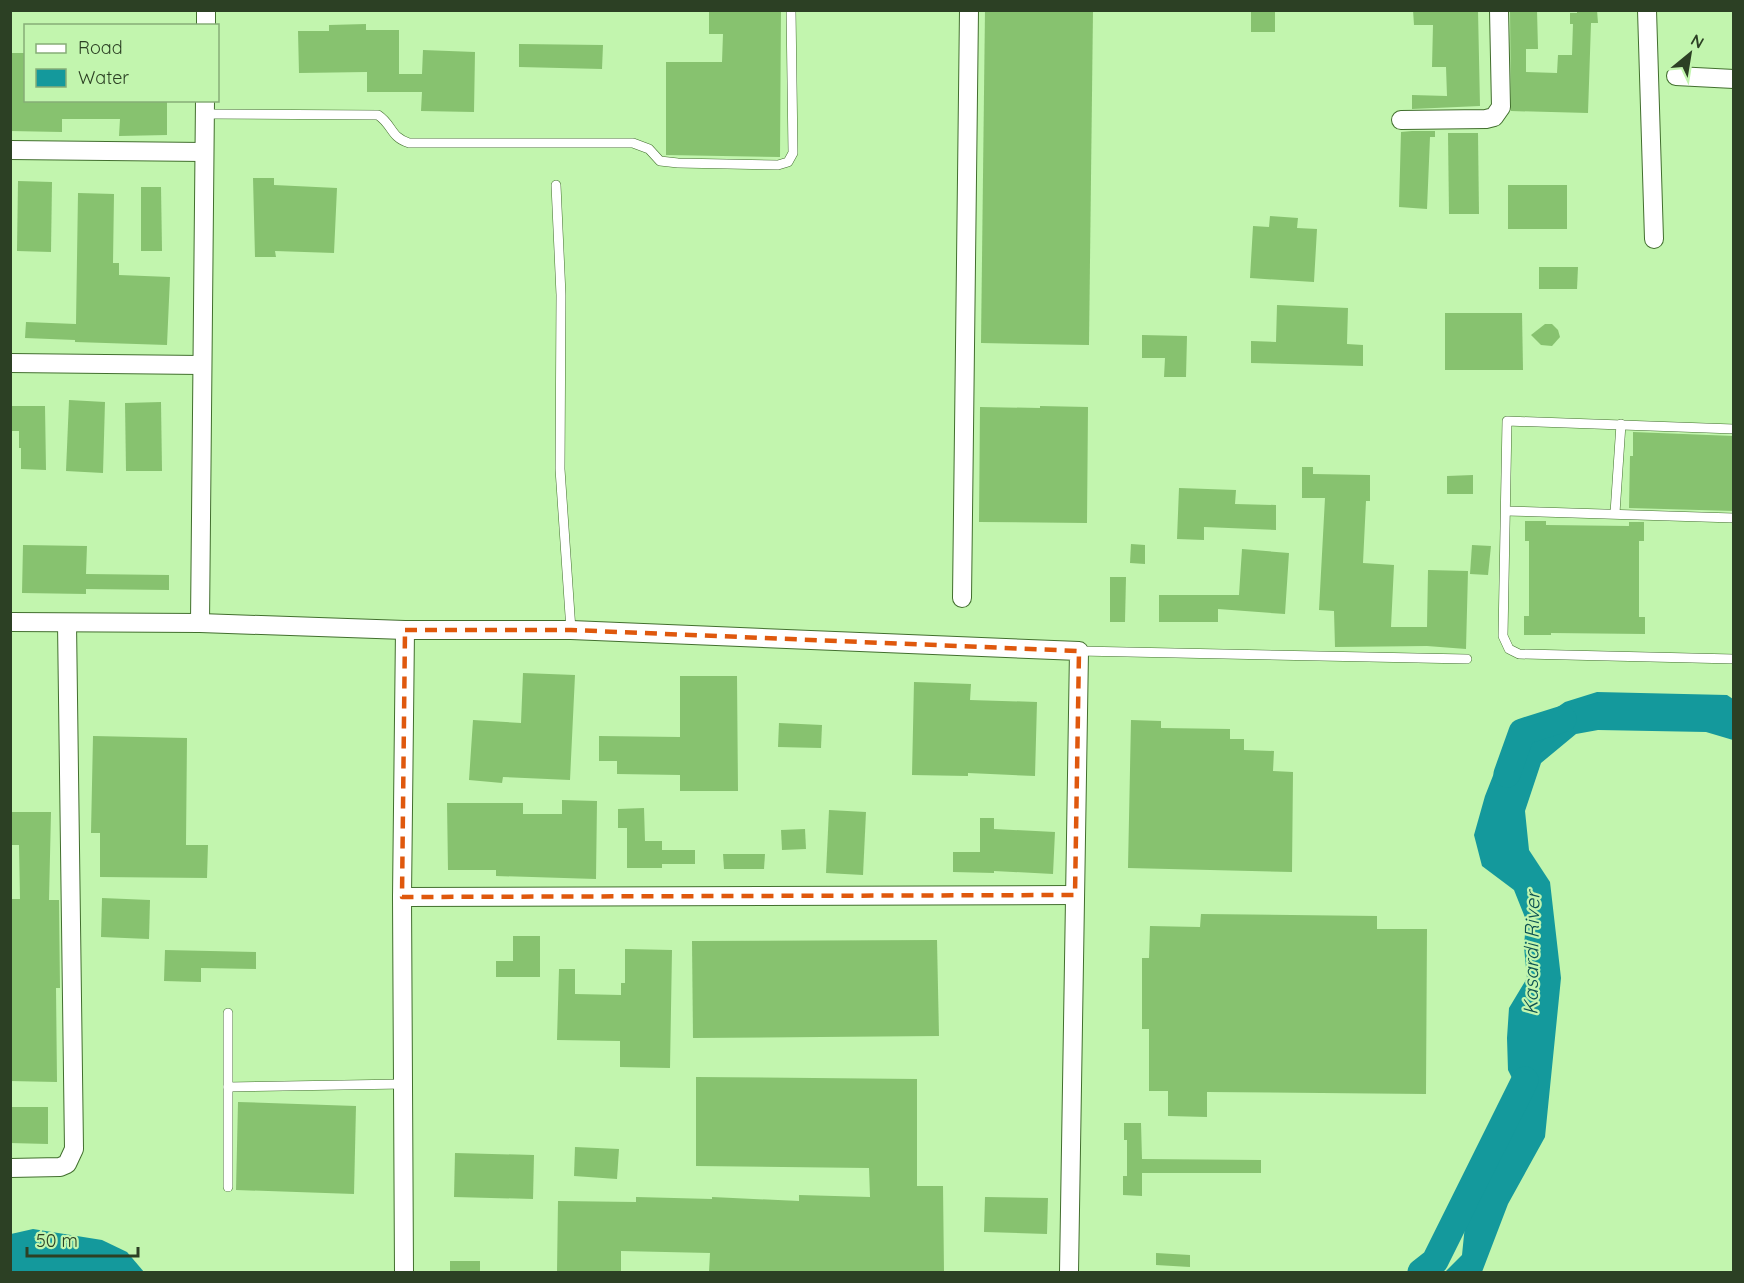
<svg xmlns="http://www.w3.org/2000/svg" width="1744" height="1283" font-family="Quicksand,sans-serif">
  <rect width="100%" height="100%" fill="#c2f5ae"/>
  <g fill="#14999c">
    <path d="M1597,692L1727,695L1733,699V740L1706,732L1598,730L1576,734L1541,763L1525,811L1529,850L1550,882L1561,978L1545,1137L1508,1204L1482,1272H1445L1462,1255L1468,1195L1485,1151L1505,1125L1516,1086L1508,1070L1507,1038L1509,1008L1527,978L1524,947L1526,920L1514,890L1482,866L1474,835L1485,796L1498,763L1536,722L1565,702Z"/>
    <path d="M33,1229L102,1240L127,1252L144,1272H11V1234Z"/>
  </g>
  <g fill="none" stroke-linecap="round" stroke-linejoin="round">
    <g stroke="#14999c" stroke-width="27">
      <path d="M1507,774L1522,732L1563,719"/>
      <path d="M1421,1272L1435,1261L1525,1080"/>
    </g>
  </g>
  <g fill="#87c26f">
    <path d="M709,10H781L780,157L666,155V62H722L723,34H709Z"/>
    <path d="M985,10H1093L1089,345L981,343Z"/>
    <rect x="1251" y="10" width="24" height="22"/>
    <path d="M1413,10H1478L1480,106L1412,109V95L1447,96L1446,67H1432L1433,25H1414Z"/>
    <path d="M1510,10H1537L1538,49H1526V72L1557,73L1558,55H1572L1573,24H1570V13H1577V10H1597L1598,23H1591L1588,113L1511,111Z"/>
    <path d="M366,24V30H399V74H422L423,50L475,52L474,112L421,111L422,92H367V72L299,73L298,31H329V25Z"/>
    <path d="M519,44L603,45L602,69L519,67Z"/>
    <path d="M10,53H26V100H167V135L119,136L120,119H62V132L10,131Z"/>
    <path d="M1412,131H1435V137H1430L1427,209L1399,207L1401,132Z"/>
    <path d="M1448,133H1478L1479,214H1449Z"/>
    <path d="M253,178H274V185L337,188L334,253L275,251L276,257H255Z"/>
    <path d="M18,181L52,182L51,252L17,251Z"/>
    <rect x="1508" y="185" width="59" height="44"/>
    <path d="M141,187H161L162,251H141Z"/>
    <path d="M78,193L114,194L113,263H119V275L170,277L167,345L75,342V340L25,338L26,322L76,324Z"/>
    <path d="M1270,216L1298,218L1297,228L1317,229L1314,282L1250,278L1253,226L1269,227Z"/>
    <path d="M1539,267H1578L1577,289H1539Z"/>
    <path d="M1277,305L1348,308L1347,344L1363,345V366L1251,363V341L1276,342Z"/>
    <path d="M1445,313H1522L1523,370H1445Z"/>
    <path d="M1545,324H1552L1558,330L1560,337L1552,346L1541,345L1531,335Z"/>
    <path d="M1142,335L1187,336L1186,377H1164L1165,358H1142Z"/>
    <path d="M69,400L105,402L103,473L66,471Z"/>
    <path d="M161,402L162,471H126L125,403Z"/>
    <path d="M10,406H45L46,470L21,469V448H19V431H10Z"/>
    <path d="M1040,406L1088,407L1087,523L979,522L980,407L1040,408Z"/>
    <path d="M1633,432L1734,436V511L1629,508L1630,456H1633Z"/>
    <path d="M1302,467H1313V474L1370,475V501H1366L1363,563L1394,565L1391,627H1427L1428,570L1468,571L1466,649L1427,646L1335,647L1334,611L1319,610L1325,498H1302Z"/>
    <path d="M1473,475V494H1447V476Z"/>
    <path d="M1179,488L1236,490L1235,504L1276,505V530L1204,527V540L1177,539Z"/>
    <path d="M1525,521H1546V525L1629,526V522H1644V541H1639V617H1645V634L1551,633V635H1524V616H1529V541H1525Z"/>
    <path d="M1131,544L1145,545V564L1130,563Z"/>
    <path d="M23,545L87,546L86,574L169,575V590L86,589V594L22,593Z"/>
    <path d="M1472,545L1491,546L1488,575L1470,574Z"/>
    <path d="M1242,549L1289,553L1285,614L1218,609V622H1159V595H1239Z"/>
    <path d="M1110,577H1126L1125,622H1110Z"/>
    <path d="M523,673L575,675L570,780L503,777L502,783L469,780L473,720L521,723Z"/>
    <path d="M680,676H737L738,791H680V775L617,774V761H599V736L680,737Z"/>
    <path d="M914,682L971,684L970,700L1037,702L1035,776L968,773V776L912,775Z"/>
    <path d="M1131,720L1161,721V728L1230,729V739H1244V750L1274,751L1273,771L1293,772L1292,872L1128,868Z"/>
    <path d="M779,723L822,725L821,748L778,747Z"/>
    <path d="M93,736L187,738L186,845H208L207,878L100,877V833H91Z"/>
    <path d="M562,800L597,801L596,879L496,876V870H448L447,803H523V814H562Z"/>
    <path d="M644,808L645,841H662V850H695V864H662V868H627V828H618V809Z"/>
    <path d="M829,810L866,812L863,875L826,873Z"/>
    <path d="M10,812H51L49,900H59L60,988H56L57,1082L10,1081V899H20L19,845H10Z"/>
    <path d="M980,818H994V829L1055,832L1053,874L994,871V873L953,872V852H980Z"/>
    <path d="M805,829L806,849L782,850L781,830Z"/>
    <path d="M723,854H765L764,869H724Z"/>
    <path d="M102,898L150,900L149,939L101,937Z"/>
    <path d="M1201,914L1377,916V929H1427L1426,1094L1207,1092V1117L1168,1116V1091H1149V1029H1142V958H1149L1150,926L1200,927Z"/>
    <path d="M513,936H540V977H496V961H513Z"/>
    <path d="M937,940L939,1036L693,1038L692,941Z"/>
    <path d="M625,949L672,950L670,1068L620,1067V1041L557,1040L559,969H575V994L621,995V983H625Z"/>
    <path d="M165,950L256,952V969L201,968V982L164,981Z"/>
    <path d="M696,1077L917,1079V1186H943L944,1272H709L710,1253L621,1251V1272H557L558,1201L636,1202V1197L712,1199V1197L799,1201V1195L870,1197L869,1168L696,1166Z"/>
    <path d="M238,1102L356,1106L354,1194L236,1190Z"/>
    <path d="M10,1107H48V1144L10,1143Z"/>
    <path d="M1124,1123H1141L1142,1159L1261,1160V1173H1142V1196L1123,1195V1176H1127V1140H1124Z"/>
    <path d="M575,1147L619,1149L617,1179L574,1176Z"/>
    <path d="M455,1153L534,1155L533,1199L454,1197Z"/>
    <path d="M985,1197L1048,1198L1047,1234L984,1232Z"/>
    <path d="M1156,1253L1190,1255V1267L1156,1265Z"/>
    <rect x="450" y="1261" width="30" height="11"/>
  </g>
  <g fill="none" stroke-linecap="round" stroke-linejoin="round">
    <defs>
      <g id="lane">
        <path d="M204,114L378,115C393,125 390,137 409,143H633L649,149L660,161L678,163L778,165L788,162L793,153L791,10"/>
        <path d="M556,185L561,295L560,469L571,630"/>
        <path d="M1734,429L1507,421L1503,636L1509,649L1519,654L1734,659"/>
        <path d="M1506,511L1734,518"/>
        <path d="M1615,513L1621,424"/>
        <path d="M1079,651L1467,659"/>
        <path d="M228,1013V1187"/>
        <path d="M228,1087L403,1084"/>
      </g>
      <g id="street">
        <path d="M1647,10L1654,239"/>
        <path d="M206,26V10"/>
        <path d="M1676,76L1734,79"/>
        <path d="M1401,120L1486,119L1494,117L1501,107L1499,10"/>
        <path d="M10,150L204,152"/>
        <path d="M10,363L202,365"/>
        <path d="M962,598L969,10"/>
        <path d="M10,622L200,623L405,630H571L1079,651L1069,1272"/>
        <path d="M200,623L205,100"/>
        <path d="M402,897L1075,895"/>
        <path d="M10,1168L60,1167L67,1164L74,1149L67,623"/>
        <path d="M404,1272L402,897L405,630"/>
      </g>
    </defs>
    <use href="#lane" stroke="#426f2e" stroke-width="10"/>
    <use href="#street" stroke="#426f2e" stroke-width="20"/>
    <use href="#lane" stroke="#fff" stroke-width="9"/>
    <use href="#street" stroke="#fff" stroke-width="18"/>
  </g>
  <path fill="none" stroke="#df580d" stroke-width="4.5" stroke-dasharray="12 8" stroke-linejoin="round" d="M405,630H571L1079,651L1075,895L402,897Z"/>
  <g text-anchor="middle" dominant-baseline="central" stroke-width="4.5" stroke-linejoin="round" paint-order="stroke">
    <g font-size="20" font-style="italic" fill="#0d5253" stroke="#c2f5ae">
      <text transform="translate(1531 953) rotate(-89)">Kasardi River</text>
    </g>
  </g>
  <rect width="1744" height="1283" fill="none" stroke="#2c4024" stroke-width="24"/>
  <rect x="24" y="24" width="195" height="78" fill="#c2f5ae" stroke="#86ad77" stroke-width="1.5"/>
  <rect x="36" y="44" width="30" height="9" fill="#ffffff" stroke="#86ad77" stroke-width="1.5"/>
  <text x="78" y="54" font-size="18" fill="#2c4024">Road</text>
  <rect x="36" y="69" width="30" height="18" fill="#14999c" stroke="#86ad77" stroke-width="1.5"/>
  <text x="78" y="84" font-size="18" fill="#2c4024">Water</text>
  <g transform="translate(1690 54) rotate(30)" stroke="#c2f5ae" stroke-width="4.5" paint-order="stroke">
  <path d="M0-4.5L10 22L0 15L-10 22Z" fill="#2c4024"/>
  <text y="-9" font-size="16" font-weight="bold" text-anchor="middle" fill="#2c4024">N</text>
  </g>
  <path d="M27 1247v9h111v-9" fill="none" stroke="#2c4024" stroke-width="3"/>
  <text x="36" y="1247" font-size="18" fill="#2c4024" stroke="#c2f5ae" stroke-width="4.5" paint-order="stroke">50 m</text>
</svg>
